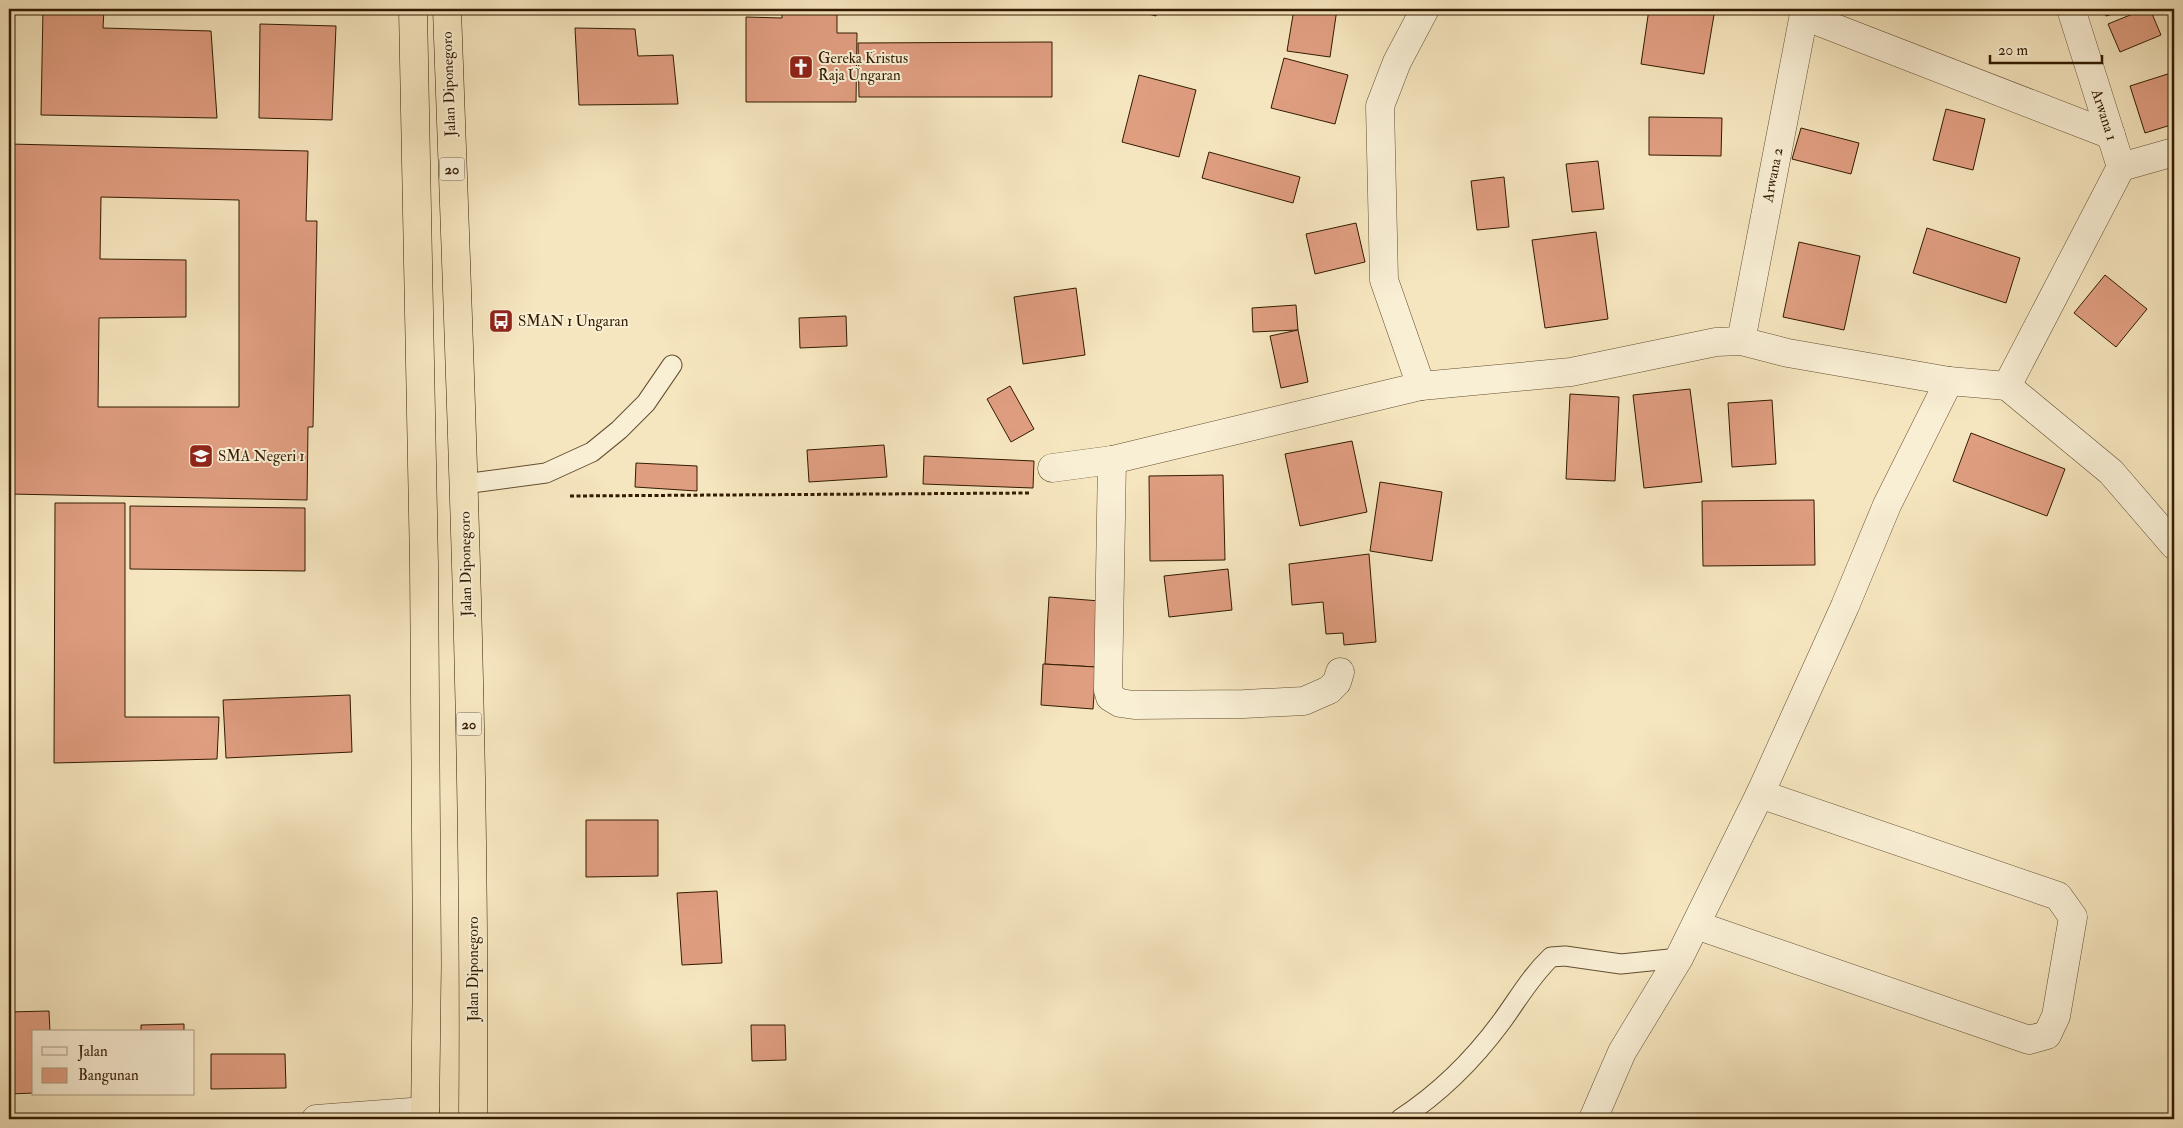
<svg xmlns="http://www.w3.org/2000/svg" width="2183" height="1128" font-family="'IM FELL Double Pica',serif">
  <rect width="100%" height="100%" fill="#f6e6bf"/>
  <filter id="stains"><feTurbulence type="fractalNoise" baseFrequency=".004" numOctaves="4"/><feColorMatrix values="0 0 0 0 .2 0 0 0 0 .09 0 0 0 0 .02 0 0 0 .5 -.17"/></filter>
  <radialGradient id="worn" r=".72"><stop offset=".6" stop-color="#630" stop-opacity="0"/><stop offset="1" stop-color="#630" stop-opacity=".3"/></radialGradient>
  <g fill="#e09e81" stroke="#321b00" fill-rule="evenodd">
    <path d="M43,9H104L103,28L211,31L217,118L41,115Z"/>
    <path d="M782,9H837V33H857L856,102H746V17L782,18Z"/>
    <path d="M1130,9H1158L1156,16Z"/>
    <path d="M1294,9H1337L1330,57L1287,51Z"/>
    <path d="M1649,9H1715L1704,74L1641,64Z"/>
    <path d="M2104,9H2129L2106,16Z"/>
    <path d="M2145,9H2150L2161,35L2120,52L2108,24Z"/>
    <path d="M260,24L336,26L332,120L259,118Z"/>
    <path d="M575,28L635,29L638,56L673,55L678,104L579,105Z"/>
    <path d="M1052,42V97H859L858,43Z"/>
    <path d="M1284,58L1348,75L1335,124L1271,108Z"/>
    <path d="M2174,72V124L2145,133L2130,86Z"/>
    <path d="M1139,75L1196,90L1179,157L1122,142Z"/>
    <path d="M1946,109L1985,119L1973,170L1933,160Z"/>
    <path d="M1649,117L1722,118L1721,156L1649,155Z"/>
    <path d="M1801,128L1859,143L1851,174L1792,159Z"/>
    <path d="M9,144L308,151L306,221H317L313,427H308L307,500L9,494ZM101,197L239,200V407H98L99,318L186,317V260L100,259Z"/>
    <path d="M1209,152L1300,177L1293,203L1202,178Z"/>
    <path d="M1598,161L1604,209L1572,212L1566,164Z"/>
    <path d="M1504,177L1509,227L1477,230L1471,181Z"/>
    <path d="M1356,223L1365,262L1315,274L1306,234Z"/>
    <path d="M1927,228L2020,258L2006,303L1913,273Z"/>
    <path d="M1596,232L1608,319L1545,328L1532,240Z"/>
    <path d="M1799,242L1860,256L1844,330L1783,317Z"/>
    <path d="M2105,275L2147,309L2116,347L2074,313Z"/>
    <path d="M1076,288L1085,355L1023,364L1014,297Z"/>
    <path d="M1296,305L1298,330L1253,332L1252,308Z"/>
    <path d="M846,316L847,346L800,348L799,318Z"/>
    <path d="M1298,330L1308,382L1281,388L1270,336Z"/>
    <path d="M1010,386L1034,429L1011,442L987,399Z"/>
    <path d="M1690,389L1702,482L1644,488L1633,395Z"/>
    <path d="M1570,394L1619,397L1615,481L1566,479Z"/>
    <path d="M1772,400L1776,464L1732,467L1728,403Z"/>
    <path d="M1971,433L2065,469L2047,516L1953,481Z"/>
    <path d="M1352,441L1367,512L1300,526L1285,454Z"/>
    <path d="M884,445L887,477L809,482L807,450Z"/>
    <path d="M924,456L1034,461L1033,488L923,484Z"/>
    <path d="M636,463L697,466V491L635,487Z"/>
    <path d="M1223,475L1225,560L1150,561L1149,476Z"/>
    <path d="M1380,482L1442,492L1432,561L1370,551Z"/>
    <path d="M1814,500L1815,565L1703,566L1702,501Z"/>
    <path d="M55,503H125V717H219L217,759L54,763Z"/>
    <path d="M130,506L305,508V571L130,569Z"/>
    <path d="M1369,554L1376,642L1344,645L1343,633L1326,634L1323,602L1292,605L1289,564Z"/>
    <path d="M1228,569L1232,610L1169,617L1164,576Z"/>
    <path d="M1049,597L1100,601L1096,667L1045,664Z"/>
    <path d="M1043,664L1096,667L1093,709L1041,705Z"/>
    <path d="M350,695L352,752L226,758L223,700Z"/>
    <path d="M586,820H658V876L586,877Z"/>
    <path d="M717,891L722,963L682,965L677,893Z"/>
    <path d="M49,1011L50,1032H34V1093L9,1094V1012Z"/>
    <path d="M184,1024V1032H141V1025Z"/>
    <path d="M751,1025H785L786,1060L752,1061Z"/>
    <path d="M211,1054H285L286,1088L211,1089Z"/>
  </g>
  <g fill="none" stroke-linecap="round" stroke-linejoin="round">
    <defs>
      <g id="lane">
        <path d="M464,484L546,473L592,452L619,430L646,403L672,365"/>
        <path d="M1400,1119C1440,1093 1474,1059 1502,1021C1518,999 1531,976 1551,957L1565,956L1621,964L1679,958"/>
      </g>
      <g id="street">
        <path d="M2071,9L2121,167L2174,152"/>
        <path d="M1804,16L2111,135"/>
        <path d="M1741,341L1805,9"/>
        <path d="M1421,386L1384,280L1380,106L1397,62L1425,9"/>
        <path d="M2007,386L2111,472L2174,545"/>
        <path d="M1112,460L1108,690L1110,697L1120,703L1134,705L1244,704L1304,701L1329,690L1337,682L1340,672"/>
        <path d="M1052,468L1112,460L1421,386L1571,372L1716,342L1741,341L1788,353L1949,381L2007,386L2121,167"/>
        <path d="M1696,925L2029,1040L2047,1035L2056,1016L2073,917L2058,896L1760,794"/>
        <path d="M316,1119L425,1111"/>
        <path d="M1593,1119L1622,1052L1679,958L1760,794L1845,606L1887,505L1949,381"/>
      </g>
      <g id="highway">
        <path d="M413,9L424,564L427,964L425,1119"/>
        <path d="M447,9C460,379 476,749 473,1119"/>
      </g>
    </defs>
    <use href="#lane" stroke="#634e30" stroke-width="21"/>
    <use href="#street" stroke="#634e30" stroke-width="29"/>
    <use href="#highway" stroke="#321b00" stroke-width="29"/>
    <path stroke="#321b00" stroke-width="3" stroke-dasharray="4 2.5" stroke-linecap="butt" d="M570,496L1029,493"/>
    <use href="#lane" stroke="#f9efd5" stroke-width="19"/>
    <use href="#street" stroke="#f9efd5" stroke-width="28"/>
    <use href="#highway" stroke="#f6e6bf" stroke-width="28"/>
  </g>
  <defs>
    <symbol id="church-square" viewBox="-11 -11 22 22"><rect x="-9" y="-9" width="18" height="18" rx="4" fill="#8f2418" stroke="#f9efd5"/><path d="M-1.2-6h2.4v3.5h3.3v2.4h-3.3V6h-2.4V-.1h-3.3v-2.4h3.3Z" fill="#fff"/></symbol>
    <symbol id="bus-square" viewBox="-11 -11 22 22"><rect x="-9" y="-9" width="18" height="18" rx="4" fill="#8f2418" stroke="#f9efd5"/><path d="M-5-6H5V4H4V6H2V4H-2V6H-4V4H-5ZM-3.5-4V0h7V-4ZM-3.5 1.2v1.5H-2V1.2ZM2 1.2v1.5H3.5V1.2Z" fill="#fff"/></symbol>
    <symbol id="school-square" viewBox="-11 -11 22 22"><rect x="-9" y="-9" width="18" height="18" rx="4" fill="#8f2418" stroke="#f9efd5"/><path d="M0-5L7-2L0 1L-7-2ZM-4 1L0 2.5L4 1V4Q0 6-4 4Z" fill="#fff"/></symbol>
  </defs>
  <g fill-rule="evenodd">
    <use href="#church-square" x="787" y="53" width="28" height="28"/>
    <use href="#bus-square" x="487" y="307" width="28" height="28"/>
    <use href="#school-square" x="187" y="442" width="28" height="28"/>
  </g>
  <g text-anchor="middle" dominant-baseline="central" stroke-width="4" stroke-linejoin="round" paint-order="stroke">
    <g fill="#f9efd5" stroke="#6e5b40" stroke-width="1">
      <rect x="439.5" y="157.5" width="25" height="23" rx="4"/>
      <rect x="456.5" y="712.5" width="25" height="23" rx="4"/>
    </g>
    <g font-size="14" font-weight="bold" fill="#321b00">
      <text x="452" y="169">20</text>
      <text x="469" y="724">20</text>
    </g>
    <g font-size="15" fill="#321b00" stroke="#f9efd5" text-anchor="start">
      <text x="818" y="58">Gereka Kristus<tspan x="818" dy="17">Raja Ungaran</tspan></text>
      <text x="518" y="321">SMAN 1 Ungaran</text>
      <text x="218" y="456">SMA Negeri 1</text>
    </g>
    <g font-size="15" fill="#321b00" stroke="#f9efd5">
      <text transform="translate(449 84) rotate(-92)">Jalan Diponegoro</text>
      <text transform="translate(2104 115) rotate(72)">Arwana 1</text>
      <text transform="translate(1773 175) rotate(-79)">Arwana 2</text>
      <text transform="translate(466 564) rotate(-91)">Jalan Diponegoro</text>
      <text transform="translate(473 969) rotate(-90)">Jalan Diponegoro</text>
    </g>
  </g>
  <rect width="2183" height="1128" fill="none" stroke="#f6e6bf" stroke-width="30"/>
  <rect x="10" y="10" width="2163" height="1108" fill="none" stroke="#321b00" stroke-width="2.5"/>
  <rect x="15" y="15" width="2153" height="1098" fill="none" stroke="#321b00"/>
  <rect x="32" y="1030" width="162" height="65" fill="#f9efd5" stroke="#a99a80"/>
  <rect x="42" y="1047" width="25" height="8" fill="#f9efd5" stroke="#a99a80"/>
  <text x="78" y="1056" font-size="15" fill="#321b00">Jalan</text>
  <rect x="42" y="1068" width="25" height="15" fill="#e09e81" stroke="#a99a80"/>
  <text x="78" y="1080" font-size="15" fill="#321b00">Bangunan</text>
  <path d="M1990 55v8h112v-8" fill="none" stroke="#321b00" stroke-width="2.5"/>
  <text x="1998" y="55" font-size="15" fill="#321b00" stroke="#f9efd5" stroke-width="4" paint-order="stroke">20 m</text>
  <rect width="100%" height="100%" filter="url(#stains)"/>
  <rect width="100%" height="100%" fill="url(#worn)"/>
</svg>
